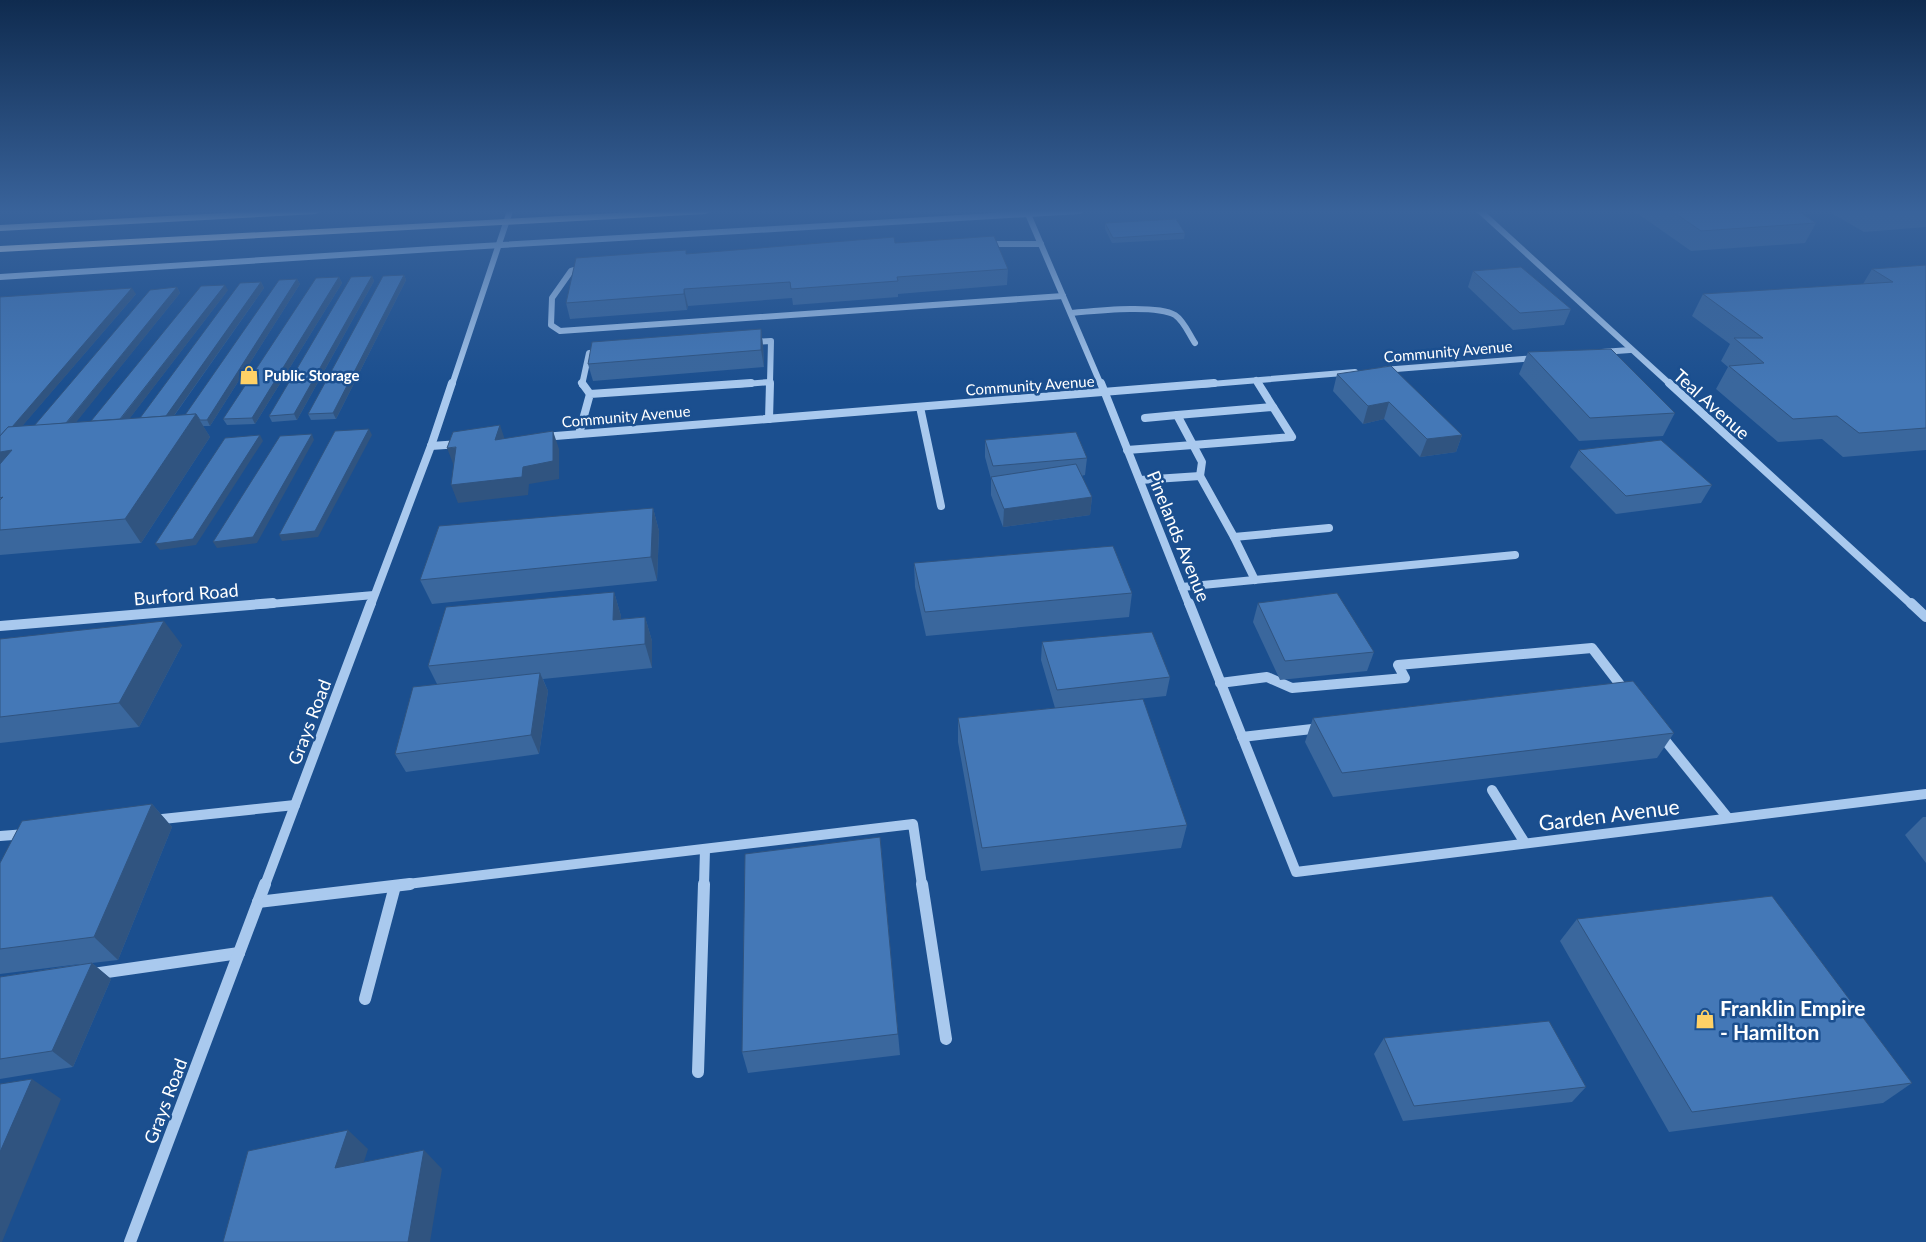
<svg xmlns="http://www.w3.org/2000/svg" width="1926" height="1242" font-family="Lato,sans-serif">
  <rect width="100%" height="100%" fill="#1b4f8f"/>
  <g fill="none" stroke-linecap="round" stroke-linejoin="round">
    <g stroke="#a9c9ee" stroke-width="6">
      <path d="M1480,211L1671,385"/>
      <path d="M1028,214L1101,385"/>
      <path d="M987,244H1041"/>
      <path d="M585,267L571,271L552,298L551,325L560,331L1063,296"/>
      <path d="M0,277L433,249L1079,211"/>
      <path d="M1071,313C1094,311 1156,304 1175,315C1184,321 1189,334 1195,343"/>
      <path d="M752,342L771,341L770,382"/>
      <path d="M1602,352L1630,350"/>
      <path d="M1383,370L1537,358"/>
      <path d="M1256,380L1259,385"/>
      <path d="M452,385L510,211"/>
      <path d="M582,385L589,353L602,352"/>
      <path d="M732,385L770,382V385"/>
      <path d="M1199,385L1355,372"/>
    </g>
    <g stroke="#a9c9ee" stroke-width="8">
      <path d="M582,383L590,394"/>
      <path d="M1101,383L1189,605"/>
      <path d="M1258,383L1273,407"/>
      <path d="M1669,383L1912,605"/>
      <path d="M920,407L941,506"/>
      <path d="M1273,407L1292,437L1193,445L1177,415Z"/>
      <path d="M1145,418L1177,415"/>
      <path d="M769,419L770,383"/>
      <path d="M579,434L590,394L751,383"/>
      <path d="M543,437L1214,383"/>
      <path d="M1193,445L1202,462L1200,476"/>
      <path d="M431,446L460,444"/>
      <path d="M1127,450L1193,445"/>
      <path d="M1140,480L1200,476L1234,537"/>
      <path d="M1255,580L1234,537L1329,528"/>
      <path d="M1182,587L1515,555"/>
      <path d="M258,605L374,595"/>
      <path d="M371,605L431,446L452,383"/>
    </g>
    <g stroke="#a9c9ee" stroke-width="10">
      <path d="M1189,603L1296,872L1926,794"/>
      <path d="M1911,603L1926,617"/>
      <path d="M0,626L273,603"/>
      <path d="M1220,683L1267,677L1292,688L1405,678L1398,665L1592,648L1625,691"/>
      <path d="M1660,734L1728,818"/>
      <path d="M1242,737L1321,728"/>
      <path d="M1492,790L1525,843"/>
      <path d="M153,820L295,805"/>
      <path d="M0,836L26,834"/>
      <path d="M265,885L371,603"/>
      <path d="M399,885L913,824L922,885"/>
      <path d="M704,885L705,849"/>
    </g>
    <g stroke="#a9c9ee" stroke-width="12">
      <path d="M922,884L946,1039"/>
      <path d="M258,902L410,884"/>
      <path d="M93,974L239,953"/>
      <path d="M365,999L395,886"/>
      <path d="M698,1072L704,884"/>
      <path d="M130,1242L265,884"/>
    </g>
    <g fill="#fff" fill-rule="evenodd">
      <path d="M263,211H320L316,214L0,231V225Z"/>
      <path d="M653,211H710L706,214L0,252V246Z"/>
    </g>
  </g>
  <g fill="#3a679d">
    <path d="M1634,211H1798L1816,223L1805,243L1691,251Z"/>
    <path d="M1828,211H1926V227L1864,232Z"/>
    <path d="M1105,223L1185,233L1184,239L1112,243L1105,229Z"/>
    <path d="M895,243L1008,269L1007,285L898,294V297L793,305L792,298L688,306L687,310L570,319L566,303L687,254Z"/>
    <path d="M1926,265V450L1843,457L1822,439L1778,442L1716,389L1728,367L1721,361L1730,344L1692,316L1703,294L1863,284L1872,269Z"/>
    <path d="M1473,271L1571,309L1564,325L1513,330L1468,287Z"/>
    <path d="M404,275L406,280L336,419L311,420L308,414Z"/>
    <path d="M372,276L374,281L297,420L272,422L269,416Z"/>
    <path d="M339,277L342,283L255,424L227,425L223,419Z"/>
    <path d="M297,279L300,284L210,426H203L210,437L141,543L0,555V297L136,294L22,426H34L177,287L180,293L75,423L91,421L228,290L129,419L140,418L261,282L264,288L174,416L185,415Z"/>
    <path d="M761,329L763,346L764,367L593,381L588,364Z"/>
    <path d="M1528,352L1675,413L1663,436L1579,441L1519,374Z"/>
    <path d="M1337,374L1462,435L1456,452L1420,457L1384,419L1363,424L1333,391Z"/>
    <path d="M985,440L1087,458L1085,475L1081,476L1092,497L1090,515L1003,527L991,495V479L985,457Z"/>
    <path d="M1579,450L1712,485L1701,503L1616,514L1570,467Z"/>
    <path d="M653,508L659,531L657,581L432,604L420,580Z"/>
    <path d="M914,563L1132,593L1129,617L926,636L915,587Z"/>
    <path d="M614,592L621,616V619L645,617L652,641V668L543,679L548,691L539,754L406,772L395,754L437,684L428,666Z"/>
    <path d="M1258,603L1374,652L1367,671L1280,680L1253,622Z"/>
    <path d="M0,639L182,645L139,727L0,743Z"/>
    <path d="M1042,642L1170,677L1166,696L1100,703L1187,825L1181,848L981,871L958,742V718L1055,708L1041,660Z"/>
    <path d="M1313,718L1674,733L1657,758L1333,797L1305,742Z"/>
    <path d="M152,804L172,827L118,960L92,963L111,979L73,1067L0,1079V977L80,964L0,974V863Z"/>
    <path d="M1923,817H1926V863L1905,835Z"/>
    <path d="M880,837L900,1055L748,1073L742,1052Z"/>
    <path d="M1577,919L1912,1083L1883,1103L1669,1132L1560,941Z"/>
    <path d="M1384,1038L1586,1087L1572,1102L1403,1121L1374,1054Z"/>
  </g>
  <g fill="#305480">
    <path d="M404,275L406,280L336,419L333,413Z"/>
    <path d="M372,276L374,281L297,420L294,414Z"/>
    <path d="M339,277L342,283L255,424L252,418Z"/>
    <path d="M297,279L300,284L210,426L207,420Z"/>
    <path d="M261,282L264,288L163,431L159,425Z"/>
    <path d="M225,285L228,290L117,435L113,429Z"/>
    <path d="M177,287L180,293L57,446L53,440Z"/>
    <path d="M132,288L136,294L0,452L12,450L0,476V441Z"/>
    <path d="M684,289L688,306L687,310L684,294Z"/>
    <path d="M761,329L763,346L764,367L761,350Z"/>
    <path d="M1389,402L1384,419L1363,424L1368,406Z"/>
    <path d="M196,414L210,437L141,543L125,519Z"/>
    <path d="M500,425L506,443L495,440Z"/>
    <path d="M369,429L372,435L318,537L282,541L279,535Z"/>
    <path d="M553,431L559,449V479L529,484L528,495L458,503L451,485L523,467Z"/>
    <path d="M312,434L314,440L257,543L217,548L213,542Z"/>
    <path d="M260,435L263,441L196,545L160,550L155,544Z"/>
    <path d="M1462,435L1456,452L1420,457L1427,439Z"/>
    <path d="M456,447L454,466L447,448Z"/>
    <path d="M1092,497L1090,515L1003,527L1004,509Z"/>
    <path d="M653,508L659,531L657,581L651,557Z"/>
    <path d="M614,592L621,616V644L613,620Z"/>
    <path d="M645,617L652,641V668L645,644Z"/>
    <path d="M164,621L182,645L139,727L119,703Z"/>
    <path d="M540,673L548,691L539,754L531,735Z"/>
    <path d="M152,804L172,827L118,960L94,937Z"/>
    <path d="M92,963L111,979L73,1067L52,1051Z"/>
    <path d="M32,1079L61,1099L2,1242H0V1152Z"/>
    <path d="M348,1130L368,1149L356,1187L335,1168Z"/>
    <path d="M424,1150L442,1169L430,1242H408Z"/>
  </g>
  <g fill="#4478b7" stroke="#305480">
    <path d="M1672,211H1798L1816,223L1701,231Z"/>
    <path d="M1176,219L1185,233L1113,238L1105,223Z"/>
    <path d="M994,236L1008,269L897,277L898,281L791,289L790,282L684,289V294L566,303L576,258L686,250V254L894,237L895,243Z"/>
    <path d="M1926,265V428L1859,433L1837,416L1793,419L1729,366L1764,363L1734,338H1763L1703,294L1893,282L1872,269Z"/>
    <path d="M1521,267L1571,309L1520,313L1473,271Z"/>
    <path d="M404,275L333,413L308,414L383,276Z"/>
    <path d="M372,276L294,414L269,416L351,277Z"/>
    <path d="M339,277L252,418L223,419L316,278Z"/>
    <path d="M297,279L207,420H200L196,414L185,415L279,280Z"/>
    <path d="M261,282L166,416L140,418L240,283Z"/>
    <path d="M225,285L120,419L91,421L201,286Z"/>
    <path d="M177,287L66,423L34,426L150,290Z"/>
    <path d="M132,288L12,427H8L0,436V297Z"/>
    <path d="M761,329V350L588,364L592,342Z"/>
    <path d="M1611,349L1675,413L1590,418L1528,352Z"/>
    <path d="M1391,366L1462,435L1427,439L1389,402L1368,406L1337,374Z"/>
    <path d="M196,414L125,519L0,530V500L3,497L0,498V464L12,450L0,452V436L8,427Z"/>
    <path d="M500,425L495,440L553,431V461L523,467L522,477L451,485L456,447L447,448L453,432Z"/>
    <path d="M369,429L315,531L279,535L335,431Z"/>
    <path d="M1076,432L1087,458L993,466L985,440Z"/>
    <path d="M312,434L253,537L213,542L280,436Z"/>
    <path d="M260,435L193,539L155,544L225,438Z"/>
    <path d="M1661,440L1712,485L1626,496L1579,450Z"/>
    <path d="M1076,464L1092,497L1004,509L991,477Z"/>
    <path d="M653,508L651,557L420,580L439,526Z"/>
    <path d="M1113,546L1132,593L925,612L914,563Z"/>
    <path d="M614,592L613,620L645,617V644L428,666L446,607Z"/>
    <path d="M1337,593L1374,652L1285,661L1258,603Z"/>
    <path d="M164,621L119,703L0,717V639Z"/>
    <path d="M1152,632L1170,677L1057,690L1042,642Z"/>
    <path d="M540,673L531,735L395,754L413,687Z"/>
    <path d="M1633,681L1674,733L1342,773L1313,718Z"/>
    <path d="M1143,699L1187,825L982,848L958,718Z"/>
    <path d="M152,804L94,937L0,949V863L22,821Z"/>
    <path d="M880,837L898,1034L742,1052L745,854Z"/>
    <path d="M1772,896L1912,1083L1692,1112L1577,919Z"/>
    <path d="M92,963L52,1051L0,1059V977Z"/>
    <path d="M1549,1021L1586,1087L1414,1106L1384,1038Z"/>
    <path d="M32,1079L0,1152V1084Z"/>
    <path d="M348,1130L335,1168L424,1150L408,1242H223L248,1151Z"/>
  </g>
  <linearGradient id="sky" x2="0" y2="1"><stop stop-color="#0f2b4f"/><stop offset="0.55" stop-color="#39639b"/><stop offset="1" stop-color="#39639b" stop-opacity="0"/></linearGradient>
  <rect width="1926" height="385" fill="url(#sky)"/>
  <defs>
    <symbol id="shop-bare" viewBox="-9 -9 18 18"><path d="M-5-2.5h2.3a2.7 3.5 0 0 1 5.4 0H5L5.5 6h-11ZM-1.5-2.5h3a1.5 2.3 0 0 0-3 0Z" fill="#ffd166" stroke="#1b4f8f" stroke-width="2.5" paint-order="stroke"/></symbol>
  </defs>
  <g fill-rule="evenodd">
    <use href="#shop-bare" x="235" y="361" width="28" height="28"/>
    <use href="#shop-bare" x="1691" y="1005" width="28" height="28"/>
  </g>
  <g text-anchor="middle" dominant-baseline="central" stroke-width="5" stroke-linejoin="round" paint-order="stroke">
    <g font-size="15" fill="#fff" stroke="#1b4f8f">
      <text transform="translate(1448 351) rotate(-5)">Community Avenue</text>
      <text transform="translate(1030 385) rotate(-4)">Community Avenue</text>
      <text transform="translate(626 416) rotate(-5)">Community Avenue</text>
    </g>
    <g font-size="15" font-weight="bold" fill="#fff" stroke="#1b4f8f" text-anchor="start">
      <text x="264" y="375">Public Storage</text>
    </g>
    <g font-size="18" fill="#fff" stroke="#1b4f8f">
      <text transform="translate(1712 404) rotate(42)">Teal Avenue</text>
      <text transform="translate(1179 536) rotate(68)">Pinelands Avenue</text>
      <text transform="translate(186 594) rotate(-5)">Burford Road</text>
      <text transform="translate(309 722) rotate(-69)">Grays Road</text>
      <text transform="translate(165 1101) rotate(-69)">Grays Road</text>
    </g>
    <g font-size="21" fill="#fff" stroke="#1b4f8f">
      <text transform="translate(1609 814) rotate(-7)">Garden Avenue</text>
    </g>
    <g font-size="21" font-weight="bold" fill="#fff" stroke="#1b4f8f" text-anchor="start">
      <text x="1720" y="1007">Franklin Empire<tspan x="1720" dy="24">- Hamilton</tspan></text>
    </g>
  </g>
</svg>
